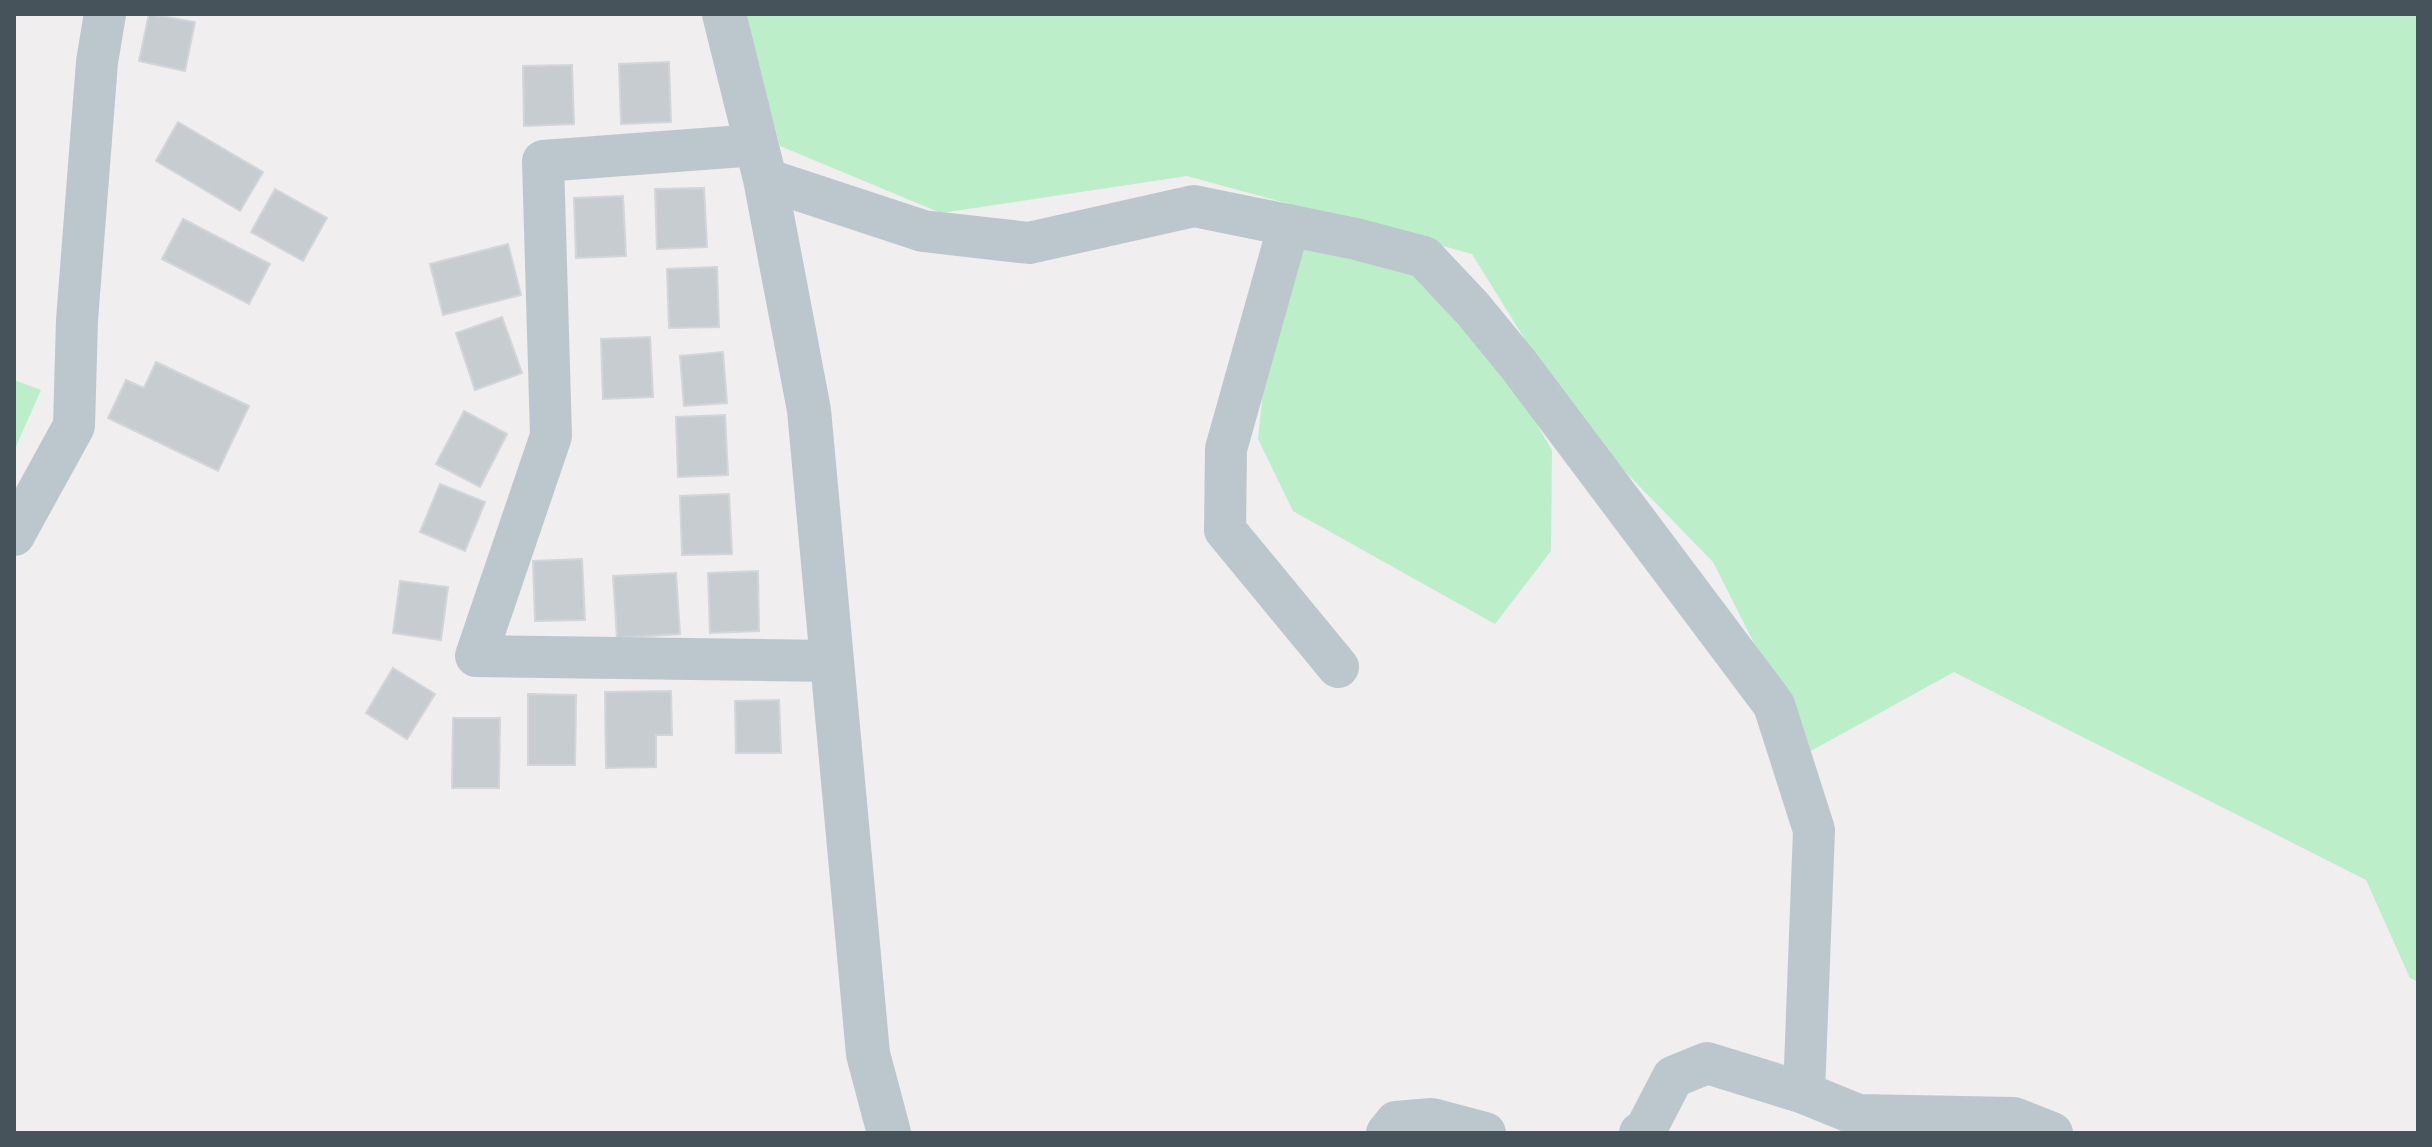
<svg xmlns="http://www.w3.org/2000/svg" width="2432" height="1147" font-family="'Fira Sans Condensed',sans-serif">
  <rect width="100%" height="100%" fill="#f0eeee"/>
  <g fill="#bceeca">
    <path d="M744,14H2418V982L2410,978L2366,880L1954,672L1809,752L1713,562L1574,419L1472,254L1187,176L941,213L780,146Z"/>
    <path d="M1293,243L1400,251L1484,334L1552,450L1551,551L1495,624L1293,511L1258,439L1267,352Z"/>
    <path d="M14,380L41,390L14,451Z"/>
  </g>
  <g fill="#c7ccd0" stroke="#d2d5d9" stroke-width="2">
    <path d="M149,14L195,22L185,71L139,61Z"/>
    <path d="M669,62L671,122L621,124L619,64Z"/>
    <path d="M572,65L574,124L524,126L523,66Z"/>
    <path d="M178,122L263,172L240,211L156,161Z"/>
    <path d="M704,188L707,247L657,249L655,189Z"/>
    <path d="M275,189L327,218L303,261L251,232Z"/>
    <path d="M623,196L626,256L576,258L574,198Z"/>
    <path d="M183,219L270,264L249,304L162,259Z"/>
    <path d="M508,244L521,295L443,315L430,264Z"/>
    <path d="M717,267L719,327L669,328L667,269Z"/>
    <path d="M502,317L522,373L475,390L456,333Z"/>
    <path d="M650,337L653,397L603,399L601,339Z"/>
    <path d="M723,352L727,403L684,406L680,356Z"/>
    <path d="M156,362L249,406L218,471L108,418L126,380L144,388Z"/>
    <path d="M464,411L507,434L480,487L436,464Z"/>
    <path d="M725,415L728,475L678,477L676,417Z"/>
    <path d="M440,484L485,502L465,551L420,532Z"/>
    <path d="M729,494L732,554L682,555L680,496Z"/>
    <path d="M582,559L585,620L535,621L533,561Z"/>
    <path d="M758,571L759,631L710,633L708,573Z"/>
    <path d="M676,573L680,634L617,638L613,576Z"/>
    <path d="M400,581L448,587L441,640L393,633Z"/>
    <path d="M393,668L435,694L407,739L366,713Z"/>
    <path d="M671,691L672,735H656V767L606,768L605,692Z"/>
    <path d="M528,694L576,695L575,765H528Z"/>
    <path d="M779,700L781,753H736L735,701Z"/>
    <path d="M453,718H500L499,788H452Z"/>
  </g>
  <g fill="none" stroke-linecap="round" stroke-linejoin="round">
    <g stroke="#bcc7cd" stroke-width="42">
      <path d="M756,145L543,161L551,436L476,656L831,661"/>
      <path d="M765,179L923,231L1029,243L1194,206L1356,239L1424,257L1472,308L1518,364L1774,705L1814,830L1804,1093L1858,1115L2014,1118L2052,1133"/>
      <path d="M1289,225L1226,449L1225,530L1338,667"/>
      <path d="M14,535L74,426L77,320L97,62L105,14"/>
      <path d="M1387,1133L1396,1122L1432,1119L1485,1133"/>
      <path d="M1640,1133L1646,1129L1673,1077L1707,1063L1804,1093"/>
    </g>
    <path stroke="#bcc7cd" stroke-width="44" d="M724,14L765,179L809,410L868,1054L889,1133"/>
  </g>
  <rect width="2432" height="1147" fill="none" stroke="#46535b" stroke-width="32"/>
</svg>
